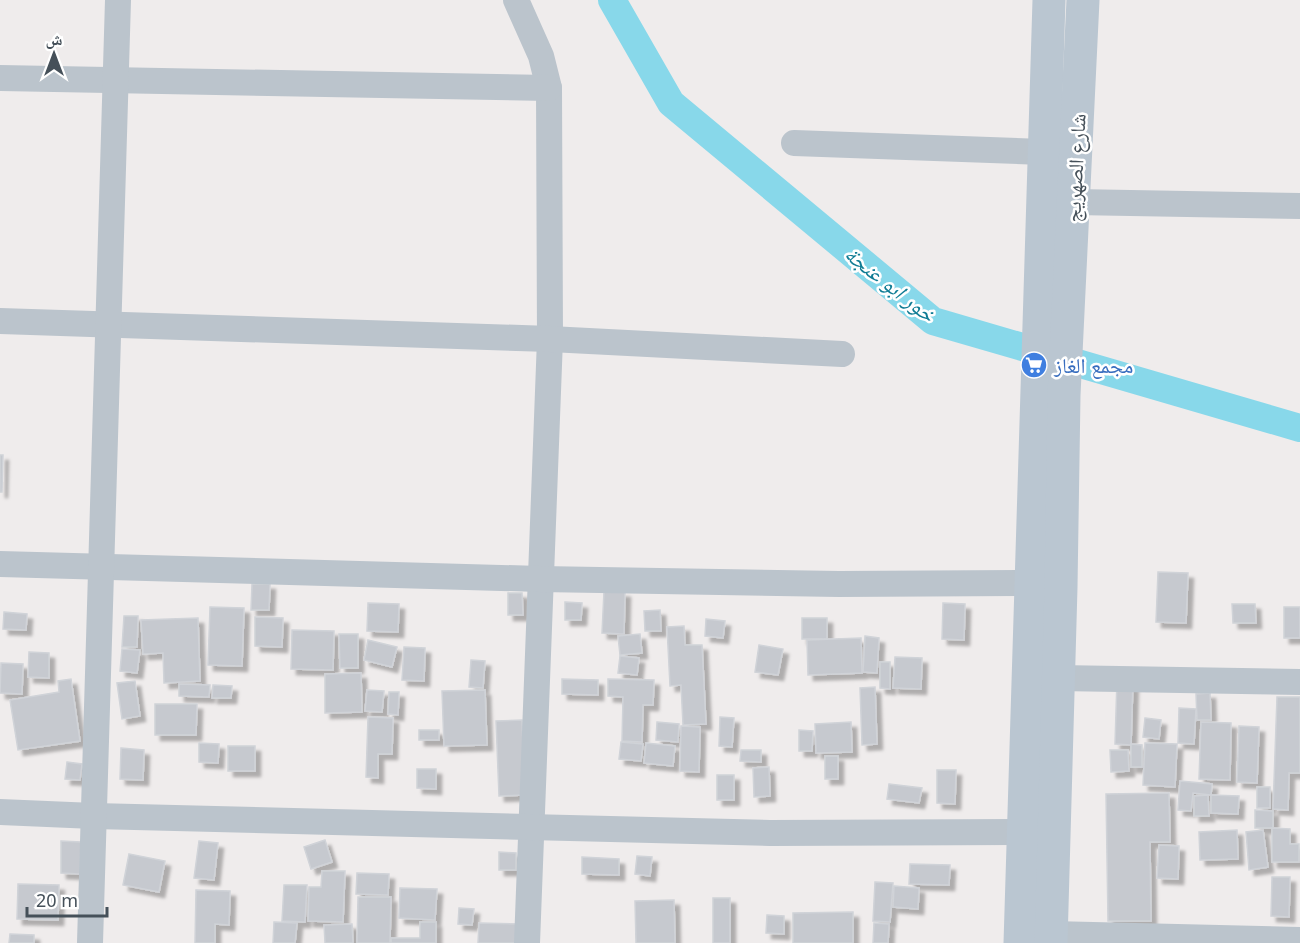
<svg xmlns="http://www.w3.org/2000/svg" width="1300" height="943" font-family="'Noto Sans','Noto Naskh Arabic',sans-serif">
  <defs>
    <filter id="shadow"><feDropShadow dx="5.5" dy="5.5" stdDeviation="1.5" flood-color="#0004"/></filter>
  </defs>
  <rect width="100%" height="100%" fill="#efecec"/>
  <g fill="none" stroke-linecap="round" stroke-linejoin="round">
    <path stroke="#88d8ea" stroke-width="28" d="M612,0L671,103L933,321L1300,428"/>
  </g>
  <g fill="#c6c9cf" stroke="#d0d3d8" stroke-width="1.5" filter="url(#shadow)">
    <path d="M0,455H3L2,492H0Z"/>
    <path d="M1158,572L1188,573L1186,623L1156,622Z"/>
    <path d="M252,584H270L269,610H251Z"/>
    <path d="M604,591L625,592L624,634L602,633Z"/>
    <path d="M508,593H522L523,615H508Z"/>
    <path d="M565,602L582,603L581,620H565Z"/>
    <path d="M368,603L399,604L398,632L367,631Z"/>
    <path d="M943,603L965,604L964,640L942,639Z"/>
    <path d="M1232,604H1255L1256,623H1233Z"/>
    <path d="M210,607L244,608L242,666L208,665Z"/>
    <rect x="1284" y="607" width="16" height="31"/>
    <path d="M660,610L661,631H645L644,611Z"/>
    <path d="M4,612L27,614L26,630L3,629Z"/>
    <path d="M124,616H138L137,647H122Z"/>
    <path d="M255,617L283,618L282,647L255,646Z"/>
    <path d="M198,618L200,681L164,683L163,653L143,654L141,620Z"/>
    <rect x="802" y="618" width="25" height="21"/>
    <path d="M706,619L725,621L723,638L705,636Z"/>
    <path d="M684,626L685,645H702L706,724L683,725L681,685L670,686L667,627Z"/>
    <path d="M292,630L334,631L333,670L291,669Z"/>
    <path d="M339,634H358V668H340Z"/>
    <path d="M640,634L642,653L620,655L618,636Z"/>
    <path d="M865,636L879,638L877,673L863,672Z"/>
    <path d="M861,638L862,673L808,675L807,640Z"/>
    <path d="M368,640L397,647L392,667L364,660Z"/>
    <path d="M759,645L783,649L778,675L755,672Z"/>
    <path d="M404,647L425,648L424,681L402,680Z"/>
    <path d="M122,649L140,650L137,673L120,671Z"/>
    <path d="M29,652L49,653V678L28,677Z"/>
    <path d="M620,656L639,658L637,675L618,673Z"/>
    <path d="M895,657L922,658L921,689L893,688Z"/>
    <path d="M471,660L485,661L483,688L469,687Z"/>
    <path d="M880,662H890V689L880,688Z"/>
    <path d="M1,663L23,664L22,694L0,693Z"/>
    <path d="M361,673L362,712L325,713V674Z"/>
    <path d="M71,679L80,741L18,750L10,700L59,692L58,681Z"/>
    <path d="M562,679L598,680V695L562,694Z"/>
    <path d="M608,679L654,680L653,705H643L642,742L622,741L623,697L608,696Z"/>
    <path d="M1117,679L1133,680L1131,745L1115,744Z"/>
    <path d="M135,681L140,716L122,719L117,683Z"/>
    <path d="M179,684L210,685L209,697L179,696Z"/>
    <path d="M213,685L232,686L231,698H212Z"/>
    <path d="M875,687L877,744L862,745L860,688Z"/>
    <path d="M367,690L384,691L382,712L365,711Z"/>
    <path d="M485,690L487,745L444,746L442,691Z"/>
    <path d="M389,692H399L398,715L388,714Z"/>
    <path d="M1210,693L1211,720H1197L1196,694Z"/>
    <path d="M1277,697H1300V773H1289L1288,810L1273,809Z"/>
    <path d="M155,704H197L196,735H155Z"/>
    <path d="M1179,708L1196,709L1194,744L1178,743Z"/>
    <path d="M368,717L393,718L392,754H378V778L366,777Z"/>
    <path d="M720,717L734,718L732,747L719,746Z"/>
    <path d="M1145,718L1161,720L1159,739L1143,737Z"/>
    <path d="M522,720L525,795L499,796L496,721Z"/>
    <path d="M657,722L679,724L678,742L656,740Z"/>
    <path d="M851,722L852,752L816,753L815,724Z"/>
    <path d="M1201,722L1231,723L1230,780L1199,779Z"/>
    <path d="M681,726L700,727L699,772L680,771Z"/>
    <path d="M1239,726L1259,727L1257,783L1237,782Z"/>
    <rect x="419" y="730" width="20" height="10"/>
    <path d="M799,730L813,731L812,751H799Z"/>
    <path d="M621,742L643,744L641,761L619,759Z"/>
    <path d="M199,743L219,744L218,763L199,762Z"/>
    <path d="M646,743L675,746L673,766L644,763Z"/>
    <path d="M1145,743L1177,744L1175,787L1143,785Z"/>
    <path d="M1131,744L1142,745V767H1131Z"/>
    <rect x="228" y="746" width="27" height="25"/>
    <path d="M121,748L144,750L143,780L120,779Z"/>
    <path d="M741,750H761V762L740,761Z"/>
    <path d="M1110,750H1128L1129,771L1111,772Z"/>
    <rect x="825" y="756" width="13" height="23"/>
    <path d="M67,762L82,764L80,780L65,779Z"/>
    <path d="M769,767L770,796L754,797L753,768Z"/>
    <path d="M417,769H436V789L417,788Z"/>
    <path d="M937,770H956L955,804L937,803Z"/>
    <rect x="717" y="775" width="17" height="25"/>
    <path d="M1180,781L1212,784L1211,795L1193,793L1191,811L1178,810Z"/>
    <path d="M889,784L922,788L919,803L887,799Z"/>
    <rect x="1257" y="787" width="13" height="21"/>
    <path d="M1169,793L1170,842H1150L1151,921H1108L1106,794Z"/>
    <path d="M1208,795L1209,816H1194V796Z"/>
    <path d="M1211,795L1239,796L1238,814L1211,813Z"/>
    <path d="M1255,810L1273,811V828H1255Z"/>
    <path d="M1272,828L1290,829V844H1299V862H1272Z"/>
    <path d="M1237,830L1238,859L1200,860L1199,832Z"/>
    <path d="M1263,830L1268,867L1249,870L1246,832Z"/>
    <path d="M325,840L332,862L311,869L304,847Z"/>
    <path d="M61,841L81,842L80,874L61,873Z"/>
    <path d="M199,841L218,843L214,880L194,878Z"/>
    <path d="M1159,845L1179,846L1178,879L1157,878Z"/>
    <path d="M499,852L516,853V870H499Z"/>
    <path d="M129,854L165,861L159,892L123,885Z"/>
    <path d="M637,856L652,857L650,876L635,874Z"/>
    <path d="M582,857L619,859V875L582,874Z"/>
    <path d="M910,864L950,865L949,885L909,884Z"/>
    <path d="M322,871H345L343,922L308,921L309,887H321Z"/>
    <path d="M357,873L389,874L388,895L356,894Z"/>
    <path d="M1272,877H1290L1289,917L1271,916Z"/>
    <path d="M875,882L893,883L890,922L873,921Z"/>
    <path d="M18,884L59,885L58,920L17,919Z"/>
    <path d="M284,885H307L305,922L282,921Z"/>
    <path d="M894,886L919,888L918,909L893,907Z"/>
    <path d="M400,888L437,889L435,920L399,918Z"/>
    <path d="M196,890L230,891L229,925L215,924V943H195Z"/>
    <path d="M358,897H391L390,943H357Z"/>
    <rect x="713" y="898" width="17" height="45"/>
    <path d="M674,900L675,943H636L635,901Z"/>
    <path d="M459,908L474,909L472,925L458,924Z"/>
    <path d="M853,912V943H793V913Z"/>
    <path d="M767,915L784,916V934L766,933Z"/>
    <path d="M274,922L297,923L295,943H273Z"/>
    <path d="M420,922H436V943H391V938H420Z"/>
    <path d="M479,923L518,924L517,943H478Z"/>
    <path d="M874,923L889,924L888,943H873Z"/>
    <path d="M352,924L353,943H325L324,925Z"/>
    <path d="M10,934L34,935V943H9Z"/>
  </g>
  <g fill="none" stroke-linecap="round" stroke-linejoin="round">
    <g stroke="#bbc4cc" stroke-width="26">
      <path d="M516,0L541,56L549,88L550,339L527,943"/>
      <path d="M0,78L549,88"/>
      <path d="M794,143L1043,152"/>
      <path d="M1074,202L1300,206"/>
      <path d="M0,321L550,339L842,354"/>
      <path d="M0,564L540,579L839,584L1030,583"/>
      <path d="M1058,678L1300,682"/>
      <path d="M0,812L94,816L770,833L1024,832"/>
      <path d="M1051,934L1300,940"/>
      <path d="M90,943L118,0"/>
    </g>
    <g stroke="#bac6d1" stroke-width="33">
      <path d="M1020,943L1049,0"/>
      <path d="M1051,943L1061,587L1064,395L1083,0"/>
    </g>
  </g>
  <defs>
    <symbol id="supermarket-disc" viewBox="-11 -11 22 22"><circle r="9.5" fill="#3f7fe0" stroke="#fff"/><path d="M-6-5.5h2.5l.6 2H6L4.5 2H-2.5L-4.4-4H-6ZM-1.5 3.2a1.3 1.3 0 1 0 .1 0ZM3 3.2a1.3 1.3 0 1 0 .1 0Z" fill="#fff"/></symbol>
  </defs>
  <g fill-rule="evenodd">
    <use href="#supermarket-disc" x="1019" y="350" width="30" height="30"/>
  </g>
  <g text-anchor="middle" dominant-baseline="central" stroke-width="5" stroke-linejoin="round" paint-order="stroke">
    <g font-size="21" fill="#455059" stroke="#fff">
      <text transform="translate(1075 168) rotate(-87)">شارع الصهريج</text>
    </g>
    <g font-size="21" fill="#366cbe" stroke="#fff" text-anchor="start">
      <text x="1054" y="365">مجمع الغاز</text>
    </g>
    <g font-size="22" font-style="italic" fill="#0f7c94" stroke="#fff">
      <text transform="translate(891 283) rotate(38)">خور ابو عنجة</text>
    </g>
  </g>
  <g transform="translate(54 54)" stroke="#ffffff" stroke-width="4.5" paint-order="stroke">
  <path d="M0-4.5L10 22L0 15L-10 22Z" fill="#455059"/>
  <text y="-9" font-size="16" font-weight="bold" text-anchor="middle" fill="#455059">ش</text>
  </g>
  <path d="M27 907v9h80v-9" fill="none" stroke="#455059" stroke-width="3"/>
  <text x="36" y="907" font-size="18" fill="#455059" stroke="#ffffff" stroke-width="4.5" paint-order="stroke">20 m</text>
</svg>
